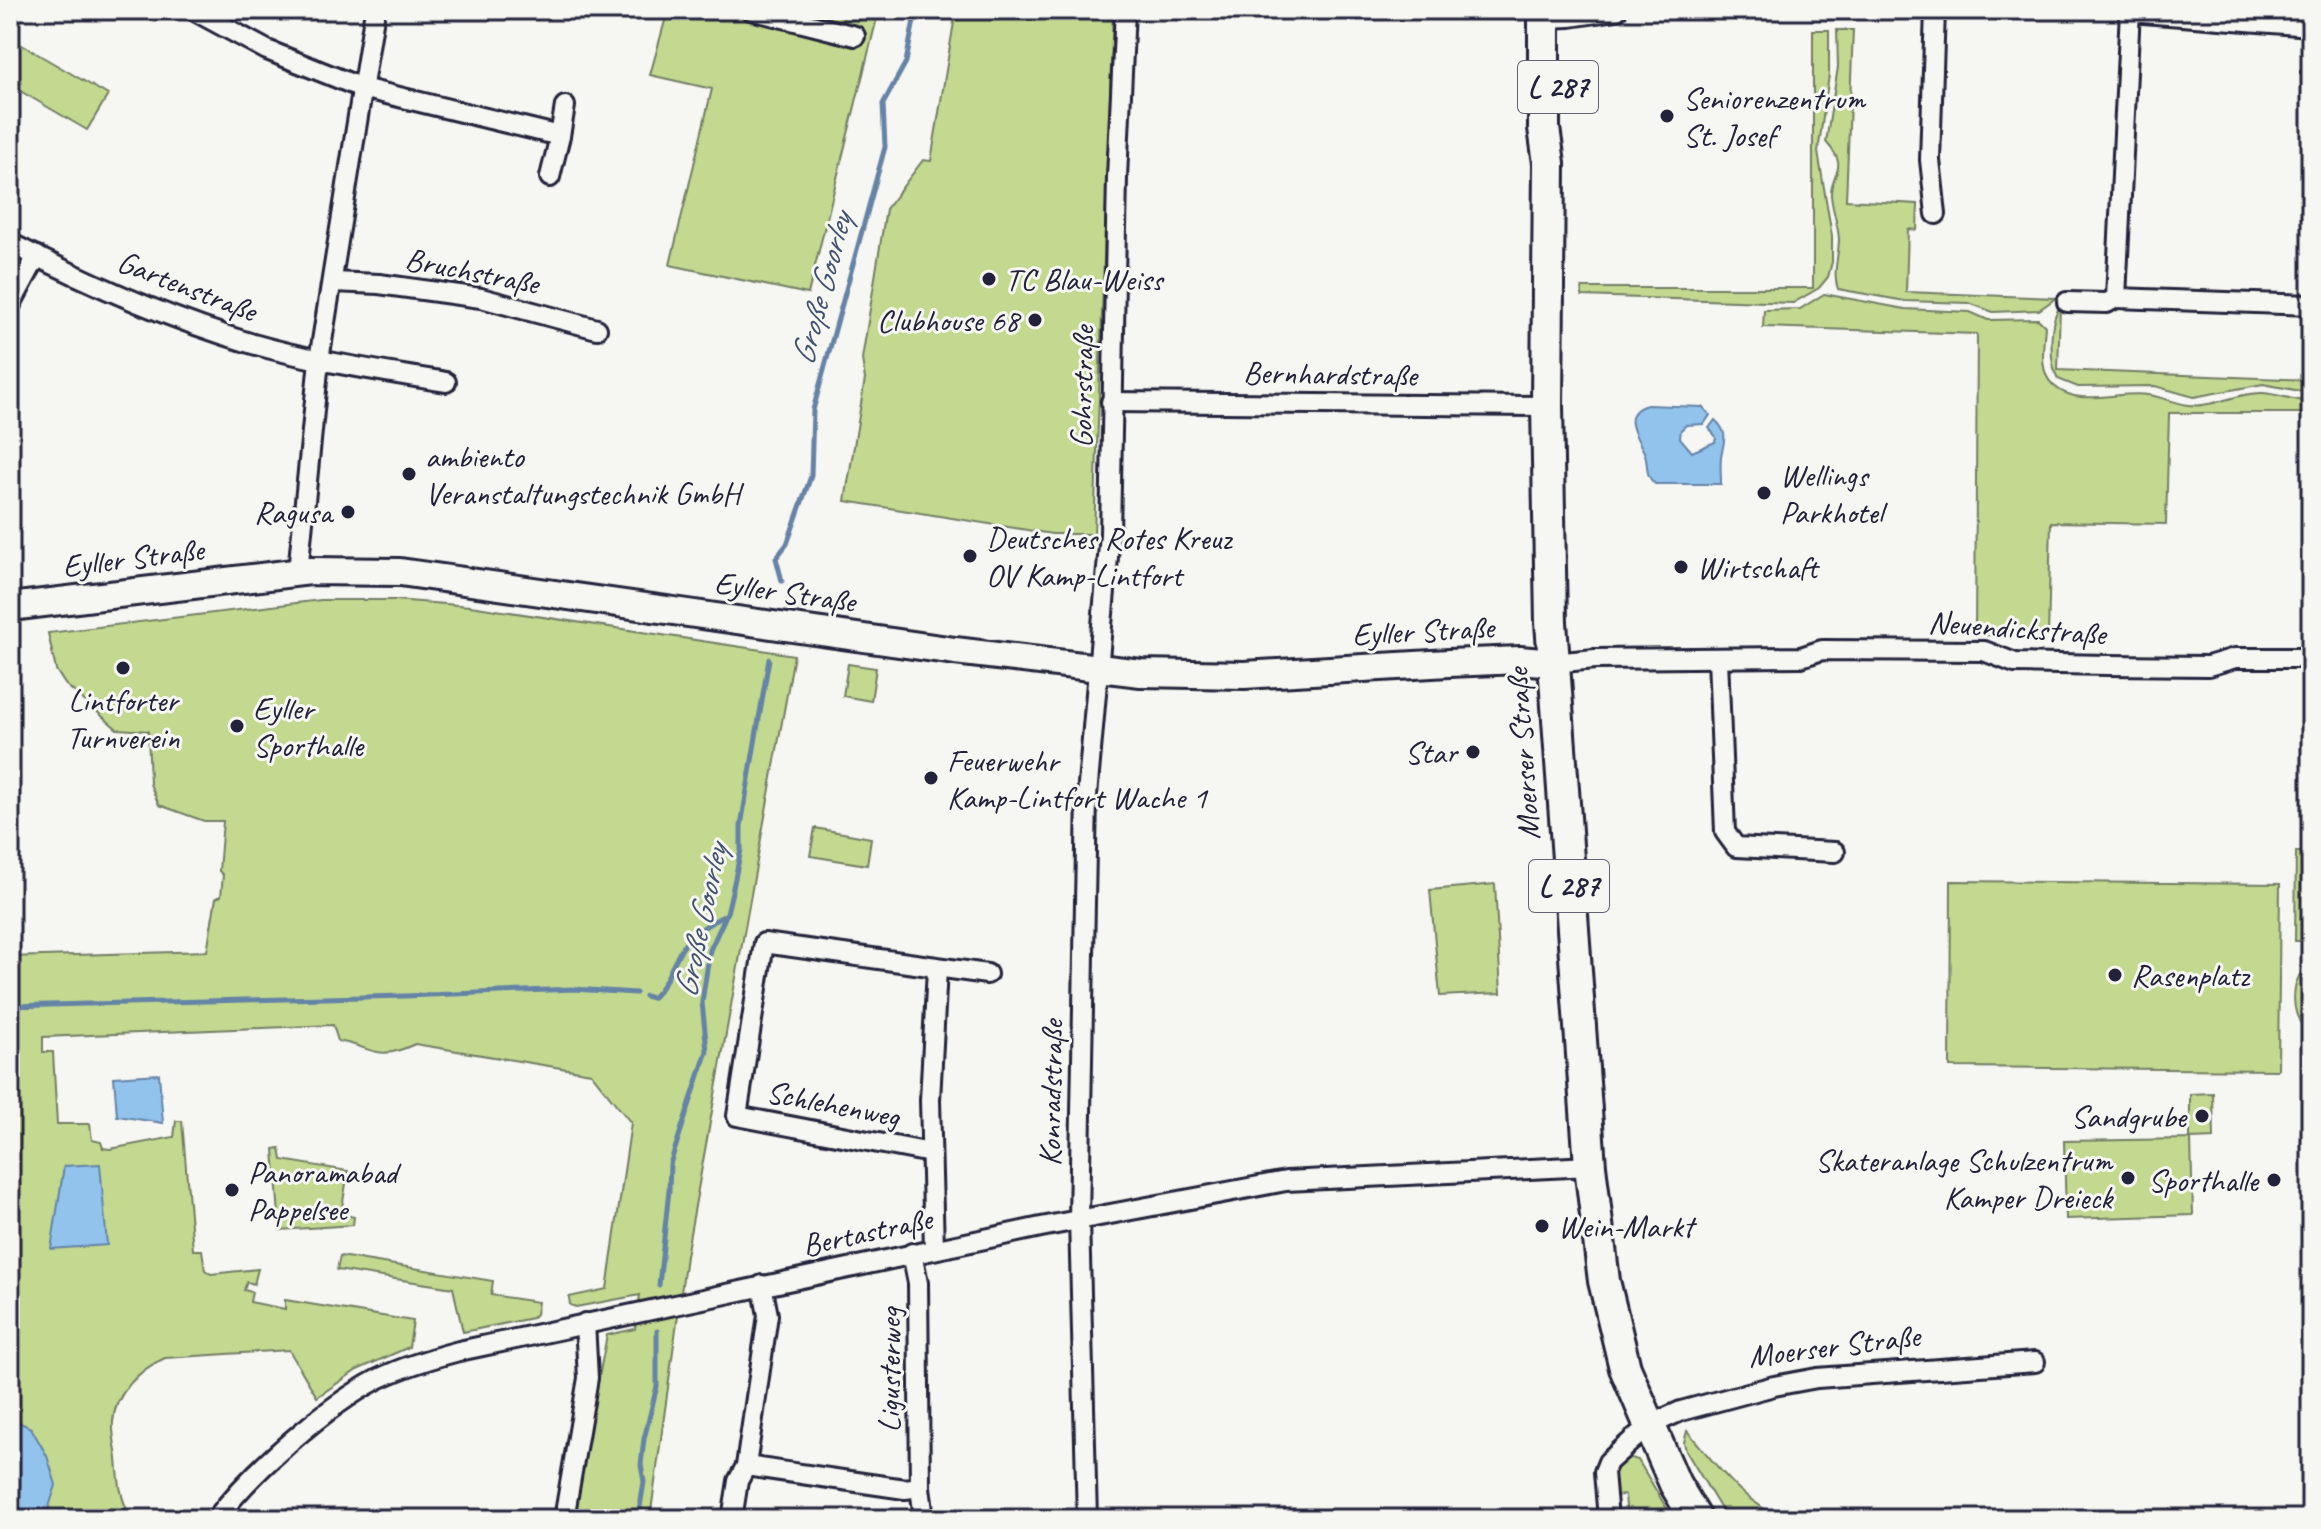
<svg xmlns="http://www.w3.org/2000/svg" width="2321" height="1529" font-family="Caveat,sans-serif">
  <rect width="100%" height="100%" fill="#f6f6f2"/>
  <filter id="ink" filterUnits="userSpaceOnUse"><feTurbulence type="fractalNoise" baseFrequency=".0125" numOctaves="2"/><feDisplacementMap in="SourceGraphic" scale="16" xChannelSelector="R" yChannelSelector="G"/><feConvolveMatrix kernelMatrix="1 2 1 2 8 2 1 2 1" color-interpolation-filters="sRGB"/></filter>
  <g filter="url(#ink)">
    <g fill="#c2d98f" stroke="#727e65" stroke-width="2">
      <path d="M668,10H879L808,294L670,265L712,89L650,75Z"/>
      <path d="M956,10H1113L1094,534H1052L845,501L865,379L862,359L886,209L923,160L931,161Z"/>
      <path d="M1813,30H1829V75L1818,152L1832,236V262L1828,277L1819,288L1793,303L1582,296V288H1813Z"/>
      <path d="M1837,30H1853L1846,200L1918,204L1917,230L1908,229L1906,292L2056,298L2039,310L1993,312L1969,303L1905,301L1838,289C1832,274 1839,255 1839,239C1838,224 1832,209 1831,195C1830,172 1851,170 1826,142L1838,67Z"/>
      <path d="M10,38L108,95L87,130L10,85Z"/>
      <path d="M1824,294L1905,309L1970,312L1988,320L2038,319L2045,326C2044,344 2038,371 2053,385C2078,409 2119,390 2148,395C2166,397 2184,408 2202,405C2222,403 2242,392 2263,393C2279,394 2295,401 2311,402V413H2169L2166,524L2051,522L2048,636L1975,635L1977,334L1763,327L1764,310L1800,309Z"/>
      <path d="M2060,307L2058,370L2311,380V393L2263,384L2194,397L2155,386L2078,387L2058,379C2049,363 2049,320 2060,307Z"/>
      <path d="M321,600H395L470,606L794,655L686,1256L650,1519H572L607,1335L635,1329L640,1295L576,1307L570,1305L569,1297L607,1289L631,1123L591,1073L415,1044C376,1062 375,1048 338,1041L333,1025L43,1037V1052H53L57,1124H90L92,1140L101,1142L103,1148L110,1149L174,1137L176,1121H182L193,1250H202L205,1270L211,1274L258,1269L254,1284L247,1282L244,1290L252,1292L250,1302L285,1309V1300L413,1321L409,1347L357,1370L317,1397L289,1350L165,1358C140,1369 115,1393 113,1422C112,1434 116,1448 117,1459C119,1483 120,1497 131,1519H10V957L207,951L216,898L221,896L223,875L219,871L223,821H204L159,805L150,784L148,731L117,729L65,684L56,670L48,633Z"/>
      <path d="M848,664L876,668L871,701L843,696Z"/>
      <path d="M815,828L871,838L867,865L810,856Z"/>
      <path d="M2296,852H2311V941H2295Z"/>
      <path d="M1951,881L2280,884L2278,1070L1950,1067Z"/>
      <path d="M1495,884L1501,993L1440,996L1430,890Z"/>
      <path d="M2311,961V1035C2288,1016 2289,980 2311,961Z"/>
      <path d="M2213,1093L2214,1138L2191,1139L2193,1215L2066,1219L2064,1141L2190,1139V1094Z"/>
      <path d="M280,1148L282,1160L348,1171L341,1214L354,1217L353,1225L280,1230L274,1149Z"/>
      <path d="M340,1256L493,1281L491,1295L538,1302L536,1314L532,1318L463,1332L453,1288L337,1270Z"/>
      <path d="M1687,1431C1716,1464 1743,1504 1786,1519H1727L1686,1451L1684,1442Z"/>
      <path d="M1628,1457L1638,1460L1673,1519H1627L1625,1495L1613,1496L1612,1471L1623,1458Z"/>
    </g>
    <g fill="#91c3ed" stroke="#6583a6" stroke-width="2">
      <path d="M1647,405L1703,407L1710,415L1704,424L1686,425L1681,430L1680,438L1692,452L1715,442L1716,437L1709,428L1715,420C1729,433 1724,440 1721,456C1720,465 1721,475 1721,484H1655C1644,474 1649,467 1645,454C1639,440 1617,413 1647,405Z"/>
      <path d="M159,1074L163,1123L117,1116L114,1077Z"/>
      <path d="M100,1164L107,1245L51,1249L64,1166Z"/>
      <path d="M10,1418L31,1428L47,1456L56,1485L45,1519H10Z"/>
    </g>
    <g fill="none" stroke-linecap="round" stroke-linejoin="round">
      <g stroke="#6583a6" stroke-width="5">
        <path d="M782,581L776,558L787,544L811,476L813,410L885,147L883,104L906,62L916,10"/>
        <path d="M645,996L652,998C668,984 672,961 685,944C695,931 712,922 727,914"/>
        <path d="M10,1006L405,996L573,989L636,993"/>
        <path d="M659,1285L669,1190L670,1164L707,1051L702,1002L710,950L727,913L734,883L741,850V826L769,659"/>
        <path d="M638,1519L644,1482L641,1465L644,1439L657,1386V1331"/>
      </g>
      <defs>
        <g id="minor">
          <path d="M193,10L267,50L362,88L560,136L550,177"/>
          <path d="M751,10L855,36"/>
          <path d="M1935,10L1930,160L1936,214"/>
          <path d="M2126,10L2130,12L2311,26"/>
          <path d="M2130,10L2116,298L2311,305"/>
          <path d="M1545,18L1570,17L1617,10"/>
          <path d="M560,136L565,106"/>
          <path d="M10,243C88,283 169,319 253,344C316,362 381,371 446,382"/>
          <path d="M333,282L379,284L481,298L597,329"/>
          <path d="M2067,302L2107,303L2116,298"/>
          <path d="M10,306L37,256"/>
          <path d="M1111,402L1547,406"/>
          <path d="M298,572L319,360L375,10"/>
          <path d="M1718,658L1725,832L1736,847L1835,852"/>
          <path d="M1553,663L1595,659L1801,657L1822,650L1984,651L2015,663L2107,665L2208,666L2235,658H2311"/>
          <path d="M931,1153L737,1116L764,943L987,974"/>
          <path d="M934,1249L930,1100L937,969"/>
          <path d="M912,1253L918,1283L920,1487L924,1519"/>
          <path d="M746,1466L905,1489L920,1487"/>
          <path d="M216,1519C252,1471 325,1407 378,1379C403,1367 432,1358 459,1351L1041,1227L1286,1181L1590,1166"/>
          <path d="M564,1519L588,1378L585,1323"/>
          <path d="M732,1519L738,1481L746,1466L768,1315L762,1285"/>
          <path d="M1087,1519L1079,1219L1087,796L1110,534L1117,177L1125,10"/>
          <path d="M1608,1519L1604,1472L1608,1462L1648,1426L1681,1411L1774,1386L1817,1378L2035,1362"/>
        </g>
        <path id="secondary" d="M10,607L310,571L400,572L955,651L1141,673L1244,675L1449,663L1520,660L1553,663"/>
        <path id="primary" d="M1544,10V128L1549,163L1547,406L1551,622L1590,1166L1604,1281L1625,1368L1675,1484L1696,1519"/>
      </defs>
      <use href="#minor" stroke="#22223b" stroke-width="24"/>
      <use href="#secondary" stroke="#22223b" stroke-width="32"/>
      <use href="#primary" stroke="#22223b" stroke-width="36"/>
      <use href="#minor" stroke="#f6f6f2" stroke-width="18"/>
      <use href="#secondary" stroke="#f6f6f2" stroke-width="26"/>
      <use href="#primary" stroke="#f6f6f2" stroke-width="30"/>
    </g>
  </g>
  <g fill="#22223b" stroke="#f6f6f2" stroke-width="3">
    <circle cx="1667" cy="116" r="8"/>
    <circle cx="989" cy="279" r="8"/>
    <circle cx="1035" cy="320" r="8"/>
    <circle cx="409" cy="474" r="8"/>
    <circle cx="1764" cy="493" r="8"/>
    <circle cx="348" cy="512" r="8"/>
    <circle cx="970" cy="556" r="8"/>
    <circle cx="1681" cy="567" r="8"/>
    <circle cx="123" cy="668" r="8"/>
    <circle cx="237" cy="726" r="8"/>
    <circle cx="1473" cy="752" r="8"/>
    <circle cx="931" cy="778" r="8"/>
    <circle cx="2115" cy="975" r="8"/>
    <circle cx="2202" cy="1116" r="8"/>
    <circle cx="2128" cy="1178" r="8"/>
    <circle cx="2274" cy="1180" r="8"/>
    <circle cx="232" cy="1190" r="8"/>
    <circle cx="1542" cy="1226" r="8"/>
  </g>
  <g text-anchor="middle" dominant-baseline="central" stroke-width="6" stroke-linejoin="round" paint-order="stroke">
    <g fill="#f6f6f2" stroke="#626272" stroke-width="2">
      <rect x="1518" y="61" width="80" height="52" rx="6"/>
      <rect x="1529" y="860" width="80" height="52" rx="6"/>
    </g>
    <g font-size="30" font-weight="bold" fill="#22223b">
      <text x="1558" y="87">L 287</text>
      <text x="1569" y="886">L 287</text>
    </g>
    <g font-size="32" fill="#22223b" stroke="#f6f6f2" text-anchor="start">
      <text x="1683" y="98">Seniorenzentrum<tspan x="1683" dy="37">St. Josef</tspan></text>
      <text x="1005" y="279">TC Blau-Weiss</text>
      <text x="1019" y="320" text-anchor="end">Clubhouse 68</text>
      <text x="425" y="456">ambiento<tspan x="425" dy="37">Veranstaltungstechnik GmbH</tspan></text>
      <text x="1780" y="475">Wellings<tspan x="1780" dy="37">Parkhotel</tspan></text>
      <text x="332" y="512" text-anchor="end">Ragusa</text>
      <text x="986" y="538">Deutsches Rotes Kreuz<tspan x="986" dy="37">OV Kamp-Lintfort</tspan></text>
      <text x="1697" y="567">Wirtschaft</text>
      <text x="123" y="700" text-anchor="middle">Lintforter<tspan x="123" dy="37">Turnverein</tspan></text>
      <text x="253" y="708">Eyller<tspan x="253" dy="37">Sporthalle</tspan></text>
      <text x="1457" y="752" text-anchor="end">Star</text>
      <text x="947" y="760">Feuerwehr<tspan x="947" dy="37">Kamp-Lintfort Wache 1</tspan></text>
      <text x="2131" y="975">Rasenplatz</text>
      <text x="2186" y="1116" text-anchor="end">Sandgrube</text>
      <text x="2112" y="1160" text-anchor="end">Skateranlage Schulzentrum<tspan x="2112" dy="37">Kamper Dreieck</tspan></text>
      <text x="248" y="1172">Panoramabad<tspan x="248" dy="37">Pappelsee</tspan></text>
      <text x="2258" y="1180" text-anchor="end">Sporthalle</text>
      <text x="1558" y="1226">Wein-Markt</text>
    </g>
    <g font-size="32" fill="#22223b" stroke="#f6f6f2">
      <text transform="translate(472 271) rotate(11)">Bruchstraße</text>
      <text transform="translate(187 286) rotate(21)">Gartenstraße</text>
      <text transform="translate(1330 374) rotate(1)">Bernhardstraße</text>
      <text transform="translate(1082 387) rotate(-89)">Gohrstraße</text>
      <text transform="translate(133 558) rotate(-7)">Eyller Straße</text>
      <text transform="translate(785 592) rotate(8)">Eyller Straße</text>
      <text transform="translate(2017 628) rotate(4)">Neuendickstraße</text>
      <text transform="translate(1423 631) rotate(-3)">Eyller Straße</text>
      <text transform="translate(1523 754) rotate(-94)">Moerser Straße</text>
      <text transform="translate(1051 1093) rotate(-89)">Konradstraße</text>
      <text transform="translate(833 1104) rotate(11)">Schlehenweg</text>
      <text transform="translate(867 1232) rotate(-12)">Bertastraße</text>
      <text transform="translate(1834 1346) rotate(-7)">Moerser Straße</text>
      <text transform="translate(889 1370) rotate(-90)">Ligusterweg</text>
    </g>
    <g font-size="34" font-style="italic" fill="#435270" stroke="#f6f6f2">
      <text transform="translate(821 289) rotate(-75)">Große Goorley</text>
      <text transform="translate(700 921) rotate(-78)">Große Goorley</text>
    </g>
  </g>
  <rect width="2321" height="1529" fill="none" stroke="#f6f6f2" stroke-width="40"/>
  <rect x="20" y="20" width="2281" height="1489" fill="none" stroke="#22223b" stroke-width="3" filter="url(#ink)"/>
</svg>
